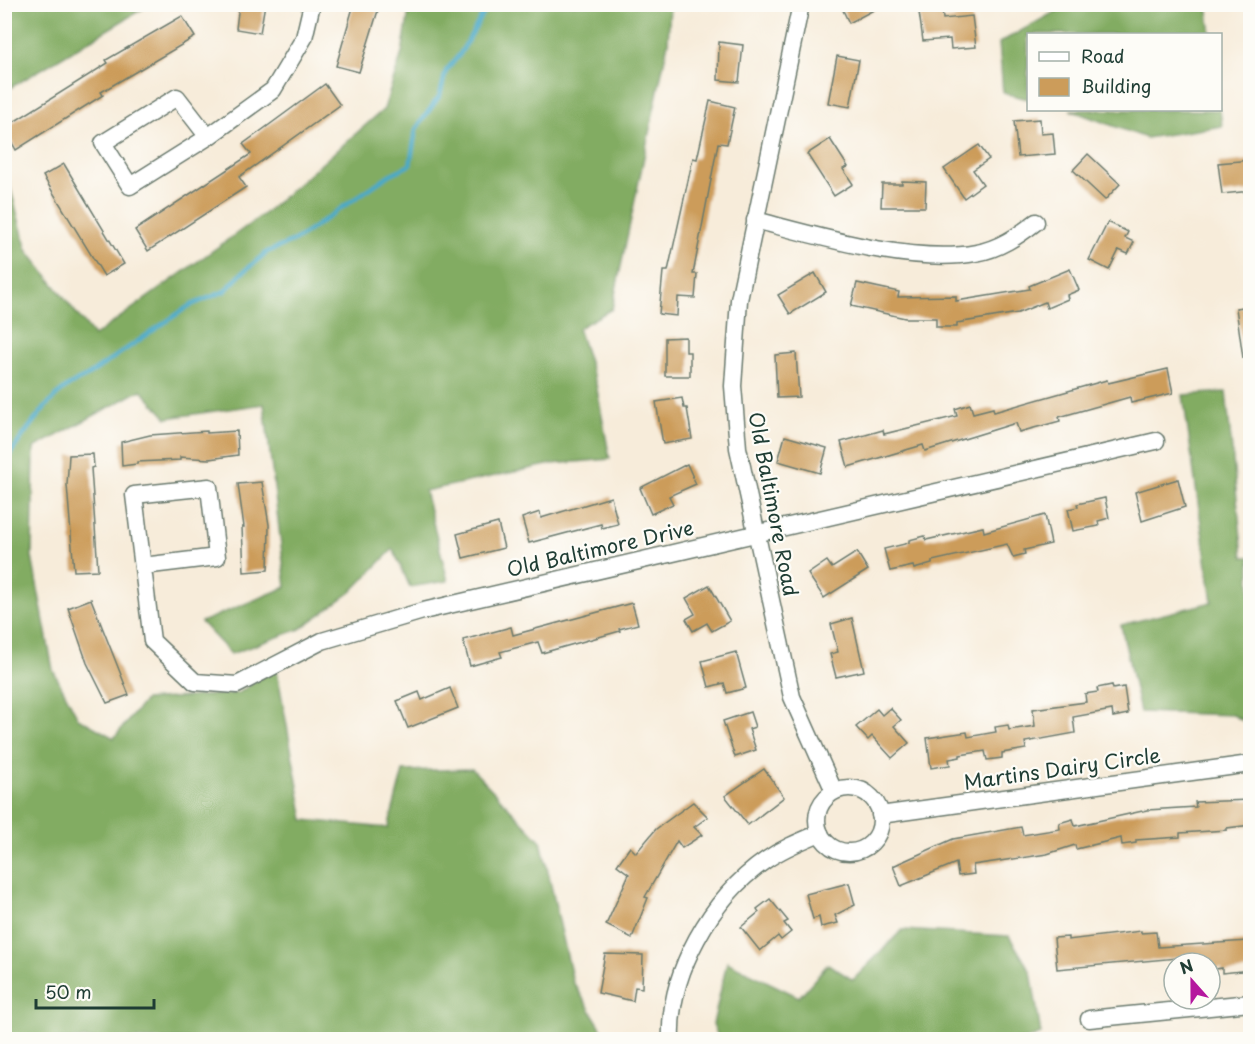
<svg xmlns="http://www.w3.org/2000/svg" width="1255" height="1044" font-family="'Playpen Sans',sans-serif">
  <rect width="100%" height="100%" fill="#fdfcf7"/>
  <filter id="ink" filterUnits="userSpaceOnUse"><feTurbulence type="fractalNoise" baseFrequency=".0167" numOctaves="2"/><feDisplacementMap in="SourceGraphic" scale="12" xChannelSelector="R" yChannelSelector="G"/><feConvolveMatrix kernelMatrix="1 2 1 2 8 2 1 2 1" color-interpolation-filters="sRGB"/></filter>
  <filter id="wash" filterUnits="userSpaceOnUse"><feTurbulence type="fractalNoise" baseFrequency=".008" numOctaves="4" result="noise"/><feDisplacementMap in="SourceGraphic" scale="24" xChannelSelector="R" yChannelSelector="G"/><feGaussianBlur stdDeviation="1.35" result="paint"/><feColorMatrix in="noise" values="0 0 0 0 0 0 0 0 0 0 0 0 0 0 0 0 0 1.4 0 .05"/><feComposite in="paint" operator="in"/></filter>
  <g filter="url(#wash)">
    <rect width="100%" height="100%" fill="#f7ecda"/>
    <g fill="#82ac62" stroke="#50744b" stroke-width="1.5">
      <path d="M5,4H149V5L5,91Z"/>
      <path d="M410,5H670L668,43L612,309L578,328L596,384L610,459L552,464L425,491L448,581L410,587L393,549L351,592L300,629L231,654L201,622L286,587L264,404L167,418L141,390L34,448L32,557L53,670L78,718L114,738L145,700L239,693L276,665L304,820L388,828L403,771L472,769L541,841L573,982L608,1039H5V168L27,250L94,336L265,213L384,109L402,53Z"/>
      <path d="M1067,5H1207L1211,34H1028V99L1003,93L999,43Z"/>
      <path d="M1070,110H1220L1222,126L1146,138Z"/>
      <path d="M1226,392L1243,557H1250V725L1233,715L1140,712L1121,625L1212,602L1183,395Z"/>
      <path d="M902,930L1009,936L1031,972L1041,1034L1025,1040L719,1039L713,1024L727,962L799,997L828,964L853,980Z"/>
    </g>
    <g fill="none" stroke-linecap="round" stroke-linejoin="round">
      <path stroke="#49a9c8" stroke-width="4.5" d="M4,462C27,432 51,389 87,376L189,306L225,291L242,273L267,252L294,241L389,175L410,165L416,129L440,95L446,71L460,54L489,4"/>
    </g>
    <g id="blocks">
      <g fill="#cc9c5a">
        <path d="M239,4H265L260,33L236,29Z"/>
        <path d="M354,4H380L359,72L336,66Z"/>
        <path d="M840,4H885L849,23Z"/>
        <path d="M942,10L943,19L972,16L976,47L951,49L950,39L923,41L919,12Z"/>
        <path d="M182,16L195,37L101,92L103,95L16,150L4,128L108,63L106,60Z"/>
        <path d="M719,42L743,45L739,82L718,80Z"/>
        <path d="M837,56L859,60L850,107L828,103Z"/>
        <path d="M325,84L340,105L239,177L246,187L148,251L135,230L251,154L243,144Z"/>
        <path d="M710,101L735,107L727,144L718,143L693,274H697L695,298L678,297L677,316L659,314L663,271H668L693,158L697,159Z"/>
        <path d="M1040,119L1041,134L1053,133L1055,154L1018,157L1014,121Z"/>
        <path d="M830,139L848,167L843,169L853,184L834,196L807,154Z"/>
        <path d="M979,145L989,159L973,170L983,184L964,198L944,169Z"/>
        <path d="M1088,154L1120,184L1105,200L1073,170Z"/>
        <path d="M1251,160V191L1222,194L1218,163Z"/>
        <path d="M64,164L124,264L104,276L43,176Z"/>
        <path d="M902,181L926,182L925,207H881L882,184H902Z"/>
        <path d="M1108,222L1128,232L1125,238L1134,242L1128,254L1119,250L1109,270L1089,260Z"/>
        <path d="M1070,269L1079,290L1067,295L1068,299L1047,308L1045,302L1018,313L957,323V327H936V318H905L851,306L857,283L899,292L898,297L956,296V301L1030,289L1029,286Z"/>
        <path d="M815,273L826,292L790,314L778,295Z"/>
        <path d="M1251,306V358H1243L1236,308Z"/>
        <path d="M686,337V352H690V376H665V338Z"/>
        <path d="M796,353L799,397L777,398L775,355Z"/>
        <path d="M1168,369L1173,393L1131,403L1130,397L1059,417L1060,421L1019,432L1016,423L925,451L923,445L848,467L841,442L883,430L884,434L957,416L955,409L970,404L973,413L993,408L994,412L1107,380L1108,383Z"/>
        <path d="M682,398L684,408H687L692,439L663,444L656,402Z"/>
        <path d="M207,431V433L237,431L238,455L209,459L180,457V460L137,462V464L122,466L121,442L150,435Z"/>
        <path d="M785,436L827,448L820,473L778,461Z"/>
        <path d="M93,454L94,467L91,468L98,570L74,571L67,485L69,455Z"/>
        <path d="M687,464L696,484L669,496L673,504L651,514L640,488Z"/>
        <path d="M1178,479L1185,507L1142,521L1135,492Z"/>
        <path d="M262,482L269,525L268,570L244,572L242,527H244L238,484Z"/>
        <path d="M611,497L618,524L602,528L601,524L529,543L522,518L540,512L541,518Z"/>
        <path d="M1105,498L1109,518L1098,521L1099,526L1073,531L1068,509L1078,507L1077,504Z"/>
        <path d="M1045,515L1051,544L1024,550L1025,554L1013,557L1007,544L932,561V564L914,569L913,566L890,571L884,549L909,543V540L925,536L926,540L983,527L984,532Z"/>
        <path d="M498,523L504,548L463,558L457,534Z"/>
        <path d="M857,552L868,570L824,598L808,574L827,561L832,568Z"/>
        <path d="M709,585L730,621L712,631L707,623L693,631L686,619L695,614L686,598Z"/>
        <path d="M91,599L129,695L107,703L87,663L68,608Z"/>
        <path d="M632,603L638,624L619,629L620,631L542,653L538,642L500,652L502,657L470,666L463,640L511,627L513,635Z"/>
        <path d="M852,618L864,671L836,677L830,654L838,652L831,624Z"/>
        <path d="M736,652L746,688L727,693L724,683L709,687L702,661Z"/>
        <path d="M1112,685L1113,689L1124,687L1128,714L1113,717L1112,710L1073,717L1075,733L1025,742L1026,749L1002,753V758L987,760L985,751L960,755V757L949,759L950,765L931,768L927,738L967,732L968,737L996,732L995,727L1008,725L1009,730L1035,726L1033,709L1086,702L1085,694L1098,692L1097,688Z"/>
        <path d="M450,688L458,708L408,728L397,701L419,692L422,700Z"/>
        <path d="M890,708L901,720L894,726L909,743L892,758L872,736L868,740L856,727L877,709L882,715Z"/>
        <path d="M750,712L755,727L749,729L756,750L735,757L723,721Z"/>
        <path d="M764,769L784,797L748,825L725,796Z"/>
        <path d="M1251,800V825L1227,828V830L1180,833V837L1136,840V843L1122,845L1121,838L1076,849L1075,845L1047,854L973,865L974,874L958,876L956,863L901,886L893,866L953,839L1021,827L1023,835L1060,829L1059,823L1073,819L1075,826L1147,810L1196,807L1195,802Z"/>
        <path d="M693,802L708,817L694,827L702,835L682,848L677,841L645,897L648,898L632,938L606,925L629,874L617,865L630,847L636,853L656,829Z"/>
        <path d="M849,883L855,905L835,915L838,923L821,927L819,917L813,919L806,894Z"/>
        <path d="M770,899L788,921L784,923L791,932L781,940L778,936L760,951L741,927L759,912L757,909Z"/>
        <path d="M1141,931V933L1156,932L1158,947L1248,941L1251,970L1222,973V968L1210,970V963H1177V958L1057,969L1054,938L1068,937V940Z"/>
        <path d="M605,954L643,955L642,988L635,987L633,1001L598,993Z"/>
      </g>
    </g>
  </g>
  <g filter="url(#ink)">
    <use href="#blocks" fill-opacity="0" stroke="#6b7a6e" stroke-width="1.5"/>
    <g fill="none" stroke-linecap="round" stroke-linejoin="round">
      <defs>
        <g id="street">
          <path d="M801,4L739,300L733,386L738,448L792,697L834,791"/>
          <path d="M208,137L177,97L103,143L130,186L208,137L273,90L304,38L312,4"/>
          <path d="M755,220C817,236 913,265 976,253C999,249 1018,236 1036,222"/>
          <path d="M143,566L217,557L209,487L134,495L152,641L195,682L237,685L322,641L423,611L1156,441"/>
          <circle cx="849" cy="820" r="32"/>
          <path d="M880,815L1250,764"/>
          <path d="M1089,1019L1250,1003"/>
          <path d="M671,1040C668,973 711,898 766,860C783,848 801,841 820,833"/>
        </g>
      </defs>
      <use href="#street" stroke="#6b7a6e" stroke-width="19"/>
      <use href="#street" stroke="#fff" stroke-width="16"/>
    </g>
  </g>
  <g text-anchor="middle" dominant-baseline="central" stroke-width="4.5" stroke-linejoin="round" paint-order="stroke">
    <g font-size="20" fill="#1f3d34" stroke="#fdfcf7">
      <text transform="translate(774 504) rotate(79)">Old Baltimore Road</text>
      <text transform="translate(600 548) rotate(-13)">Old Baltimore Drive</text>
      <text transform="translate(1062 768) rotate(-8)">Martins Dairy Circle</text>
    </g>
  </g>
  <rect width="1255" height="1044" fill="none" stroke="#fdfcf7" stroke-width="24"/>
  <rect x="1027" y="33" width="195" height="78" fill="#fdfcf7" stroke="#a4b0a9" stroke-width="1.5"/>
  <rect x="1039" y="52" width="30" height="9" fill="#ffffff" stroke="#a4b0a9" stroke-width="1.5"/>
  <text x="1081" y="63" font-size="18" fill="#1f3d34">Road</text>
  <rect x="1039" y="78" width="30" height="18" fill="#cc9c5a" stroke="#a4b0a9" stroke-width="1.5"/>
  <text x="1081" y="93" font-size="18" fill="#1f3d34">Building</text>
  <g transform="translate(1192 981) rotate(339)"><circle r="28" fill="#fdfcf7" stroke="#a4b0a9" stroke-width="1.5"/>
  <path d="M0-4.5L10 22L0 15L-10 22Z" fill="#b5179e"/>
  <text y="-9" font-size="16" font-weight="bold" text-anchor="middle" fill="#1f3d34">N</text>
  </g>
  <path d="M36 999v9h118v-9" fill="none" stroke="#1f3d34" stroke-width="3"/>
  <text x="45" y="999" font-size="18" fill="#1f3d34" stroke="#fdfcf7" stroke-width="4.5" paint-order="stroke">50 m</text>
</svg>
